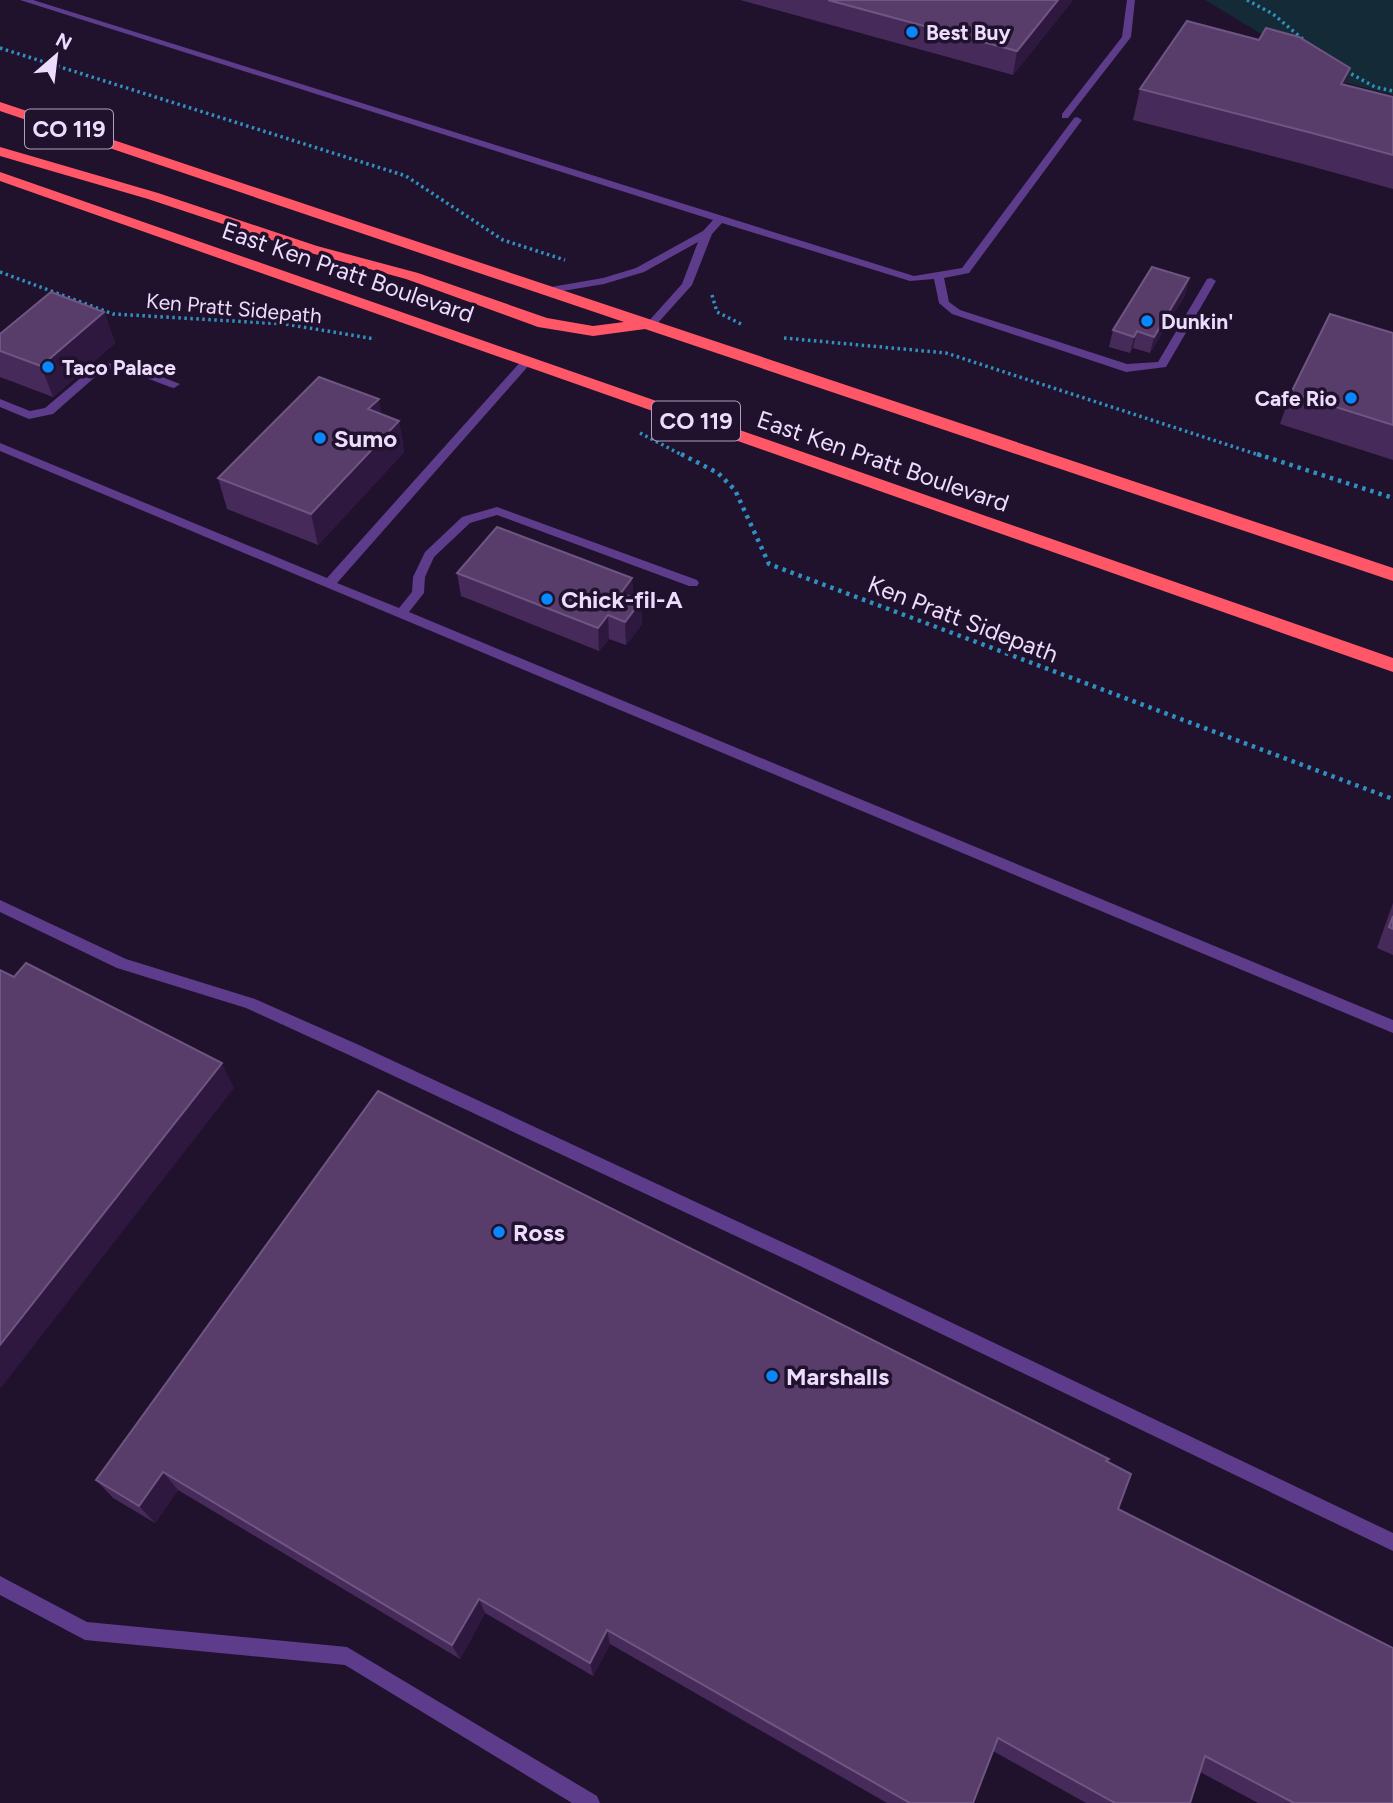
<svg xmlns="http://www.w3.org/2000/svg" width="1393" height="1803" font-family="Figtree,sans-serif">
  <rect width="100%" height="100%" fill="#20112c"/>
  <path fill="#142a36" d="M1205,0H1393V95L1339,81Z"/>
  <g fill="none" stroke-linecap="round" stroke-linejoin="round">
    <g stroke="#3091c0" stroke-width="3.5" stroke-dasharray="2.5 3.5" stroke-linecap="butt">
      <path d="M1247,0L1273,14L1305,41"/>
      <path d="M0,48L406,176L503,240L565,260"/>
      <path d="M1346,71L1375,87L1393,91"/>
      <path d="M0,272L113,314L285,324L375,339"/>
      <path d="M712,295L717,312L743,325"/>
      <path d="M784,338L946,353L1262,456"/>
      <path d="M640,433L684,456"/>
    </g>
    <g stroke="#3091c0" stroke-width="4.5" stroke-dasharray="3.5 5" stroke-linecap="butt">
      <path d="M681,454L718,473L735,490L769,564L1393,799"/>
      <path d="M1257,454L1393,498"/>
    </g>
    <g fill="#5d3c8b" fill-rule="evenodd">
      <path d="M20,0H33L914,276L962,268L1074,118L1077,117L1082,120L969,273L944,278L949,302L960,310L1127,364L1158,362L1207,279L1211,278L1216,281L1166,367L1126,372L952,314L939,303L934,279L910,281L722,223L712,234L692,285L656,325L652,326L647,323L682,284L698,242L644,272L604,284L551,293L546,290L551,287L603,278L636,268L703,231L713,220Z"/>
      <path d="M1127,0H1135L1131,37L1068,118H1062V114L1122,37Z"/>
      <path d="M527,358L532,361L531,363L337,583L399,608L412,592L413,577L425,552L462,517L497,507L697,580L699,583L697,586H689L497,515L470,523L434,557L425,577L424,593L409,612L1393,1020V1033L0,451V443L327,578L523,359Z"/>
      <path d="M124,362L180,384L174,388L170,387L123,369L103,370L53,414L29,419L0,407V399L30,411L45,408L96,365Z"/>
      <path d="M0,900L126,959L255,999L359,1045L812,1256L1393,1533V1551L800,1266L349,1055L246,1008L117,968L0,912Z"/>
      <path d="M0,1576L87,1622L347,1647L597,1796L600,1803H572L345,1665L85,1640L0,1595Z"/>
    </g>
    <g fill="#ff5767" fill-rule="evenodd">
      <path d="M0,102L1393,568V581L645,329L593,336L538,327L406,279L307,252L148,199L0,156V147L158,193L317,246L418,273L547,318L593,326L624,322L0,111Z"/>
      <path d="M0,172L1393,658V672L0,181Z"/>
    </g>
  </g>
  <g fill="#462a59">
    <path d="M740,0H1073L1013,75Z"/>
    <path d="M1350,68L1344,85L1393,97V189L1303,164L1133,120L1140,89Z"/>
    <path d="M1189,278L1185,295L1150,353L1133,348L1130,353L1109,347L1113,330Z"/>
    <path d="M104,312L115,343L53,397L0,377V351Z"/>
    <path d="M1393,333V460L1280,424L1291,393Z"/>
    <path d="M381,414L399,421L404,452L318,545L227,509L218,478Z"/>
    <path d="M457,573L632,578L633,598L641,601L642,624L626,645L609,639L599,651L461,596Z"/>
    <path d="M1393,903V955L1377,948Z"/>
    <path d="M378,1091L1107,1462L1118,1509L1393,1803H1258L1200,1772L1190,1803H1086L993,1751L973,1803H887L610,1644L593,1676L485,1613L460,1659L178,1490L155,1523L113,1498L96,1480Z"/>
  </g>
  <g fill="#2f1840">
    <path d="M1058,0H1073L1013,75L1017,51Z"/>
    <path d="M1350,68L1340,99L1341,84Z"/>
    <path d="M1189,278L1185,295L1150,353L1154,337Z"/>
    <path d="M104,312L115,343L53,397L41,366Z"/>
    <path d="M1137,331L1133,348L1130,353L1134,337Z"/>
    <path d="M379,399L384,430L368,409Z"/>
    <path d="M399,421L404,452L318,545L311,514Z"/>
    <path d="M632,578L633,602L621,593Z"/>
    <path d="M641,601L642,624L626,645L625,622Z"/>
    <path d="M608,615L609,639L599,651L598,628Z"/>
    <path d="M222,1063L234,1088L0,1389V1345Z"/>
    <path d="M163,1472L178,1490L155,1523L139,1506Z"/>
    <path d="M479,1599L485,1613L460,1659L452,1645Z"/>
    <path d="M607,1630L610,1644L593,1676L590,1663Z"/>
  </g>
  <g fill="#583d6b" stroke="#6f5682" stroke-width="2">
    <path d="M828,0H1058L1017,51Z"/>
    <path d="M1187,21L1259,40L1266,28L1299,37L1350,68L1341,84L1393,97V155L1312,133L1140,89Z"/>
    <path d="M1152,267L1189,278L1154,337L1137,331L1134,337L1113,330Z"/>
    <path d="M51,292L104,312L41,366L0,351V334Z"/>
    <path d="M1330,314L1393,333V425L1291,393Z"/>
    <path d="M319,377L379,399L368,409L399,421L311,514L218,478Z"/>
    <path d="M497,527L632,578L621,593L641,601L625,622L608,615L598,628L457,573Z"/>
    <path d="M1393,916V929L1389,927Z"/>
    <path d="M26,963L222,1063L0,1345V970L14,977Z"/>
    <path d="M378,1091L1109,1459L1106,1461L1131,1474L1118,1509L1393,1648V1803H1294L1205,1756L1190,1803H1115L998,1738L973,1803H910L607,1630L590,1663L479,1599L452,1645L163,1472L139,1506L96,1480Z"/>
  </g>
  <g fill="#0888ff" stroke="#20112c" stroke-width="2.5">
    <circle cx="912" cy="32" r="7"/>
    <circle cx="1147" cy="321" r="7"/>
    <circle cx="48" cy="367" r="7"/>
    <circle cx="1351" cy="398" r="7"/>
    <circle cx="320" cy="438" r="7"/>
    <circle cx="547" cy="599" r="7"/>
    <circle cx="499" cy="1232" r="7"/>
    <circle cx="772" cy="1376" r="7"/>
  </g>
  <g text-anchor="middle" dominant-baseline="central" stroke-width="7" stroke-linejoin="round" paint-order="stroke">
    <g font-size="21" font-weight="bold" fill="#eedcff" stroke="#20112c" text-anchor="start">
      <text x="926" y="32">Best Buy</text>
      <text x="1161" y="321">Dunkin'</text>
      <text x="62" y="367">Taco Palace</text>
      <text x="1337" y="398" text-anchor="end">Cafe Rio</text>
    </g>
    <g font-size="21" fill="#eedcff" stroke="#20112c">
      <text transform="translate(234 308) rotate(5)">Ken Pratt Sidepath</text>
    </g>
    <g fill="#20112c" stroke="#b09fc0" stroke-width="2">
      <rect x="25" y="109.5" width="88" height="39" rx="5"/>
      <rect x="652" y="401.5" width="88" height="39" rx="5"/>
    </g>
    <g font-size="23" font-weight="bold" fill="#eedcff">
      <text x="69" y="129">CO 119</text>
      <text x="696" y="421">CO 119</text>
    </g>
    <g font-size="24" fill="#eedcff" stroke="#20112c">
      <text transform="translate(348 272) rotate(19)">East Ken Pratt Boulevard</text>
      <text transform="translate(883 461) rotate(19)">East Ken Pratt Boulevard</text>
      <text transform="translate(963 619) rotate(21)">Ken Pratt Sidepath</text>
    </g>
    <g font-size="24" font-weight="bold" fill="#eedcff" stroke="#20112c" text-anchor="start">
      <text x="334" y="438">Sumo</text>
      <text x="561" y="599">Chick-fil-A</text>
      <text x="513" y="1232">Ross</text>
      <text x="786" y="1376">Marshalls</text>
    </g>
  </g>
  <g transform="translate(56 56) rotate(28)" stroke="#20112c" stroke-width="5" paint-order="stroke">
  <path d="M0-5L12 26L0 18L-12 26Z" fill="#eedcff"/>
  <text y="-10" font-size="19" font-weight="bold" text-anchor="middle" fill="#eedcff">N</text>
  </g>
</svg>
